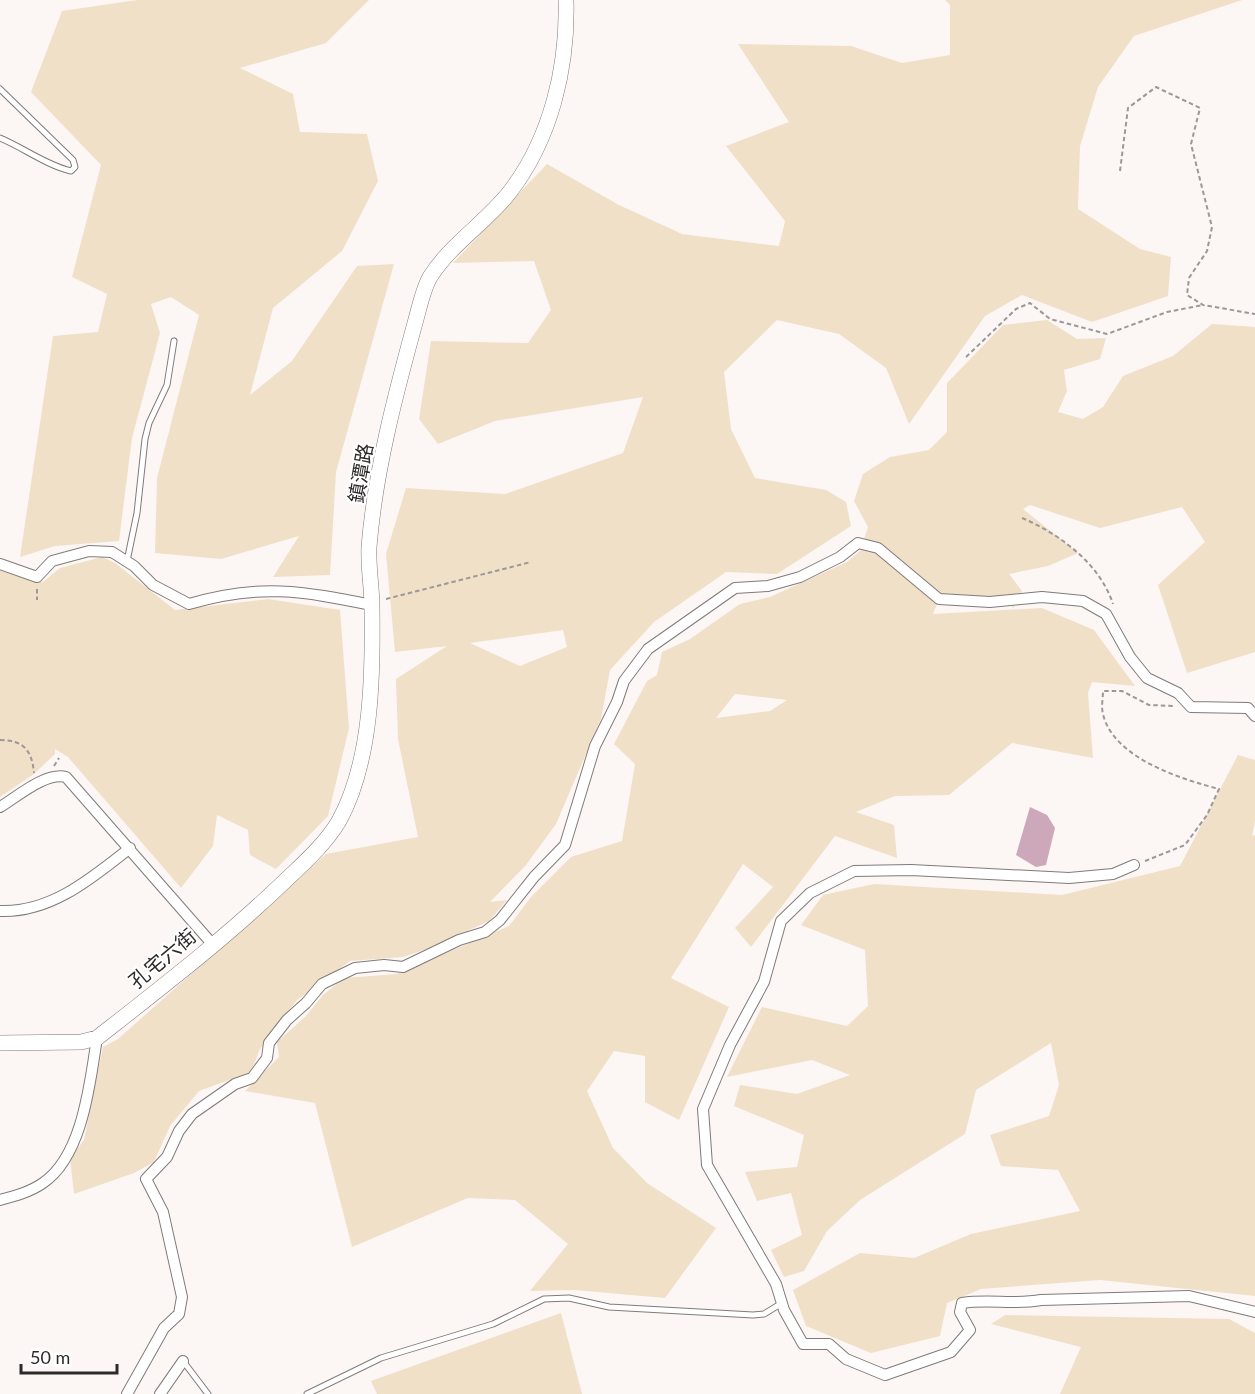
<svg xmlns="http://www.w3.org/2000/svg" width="1255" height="1394" font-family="Lato,'Noto Sans TC',sans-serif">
  <rect width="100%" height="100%" fill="#fcf6f5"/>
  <g fill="#f0e0c8" fill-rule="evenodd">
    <path d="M137,0H369L326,43L240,68L293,94L300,132L367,134L378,181L342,251L273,308L250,395L292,361L357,266L394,264L336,472L330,575L273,577L299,536L221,559L155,553L157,478L199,315L171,297L151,304L160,333L132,438L119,541L55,546L20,557L53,336L98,332L107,294L72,277L101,165L31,92L62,11Z"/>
    <path d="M945,0H1242L1134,36L1098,87L1080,146L1078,209L1140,249L1171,257L1168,296L1092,322L1022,295L985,316L909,424L886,368L839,334L777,320L724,372L731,429L755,478L826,490L846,502L851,526L777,574L726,572L654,622L610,670L601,719L556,824L526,865L490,902L507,900L489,921L430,948L403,957L350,961L297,1000L260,1049L251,1072L199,1091L170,1126L154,1162L134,1173L74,1194L70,1158L84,1140L103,1047L118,1039L326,854L418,837L398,739L396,679L447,646L395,652L386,554L406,488L505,494L623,453L643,397L495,421L438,444L419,419L431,341L528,343L551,310L534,261L453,263L547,164L619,205L682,234L779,246L785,221L726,146L789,122L738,44L851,46L902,63L950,55V5ZM563,630L567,647L520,666L470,643Z"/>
    <path d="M1047,320L1077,339L1106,338L1100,359L1064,370L1067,391L1058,412L1083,419L1103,407L1123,376L1173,356L1212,324L1255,327V652L1187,673L1158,585L1205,542L1182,507L1100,528L1030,505L1023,509L1078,553L1048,566L1009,574L1022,591L1013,608L1009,600L939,599L933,614L1042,608L1094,630L1135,686L1092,682L1088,693L1093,758L1012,743L949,795L895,796L856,812L894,825L897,858L835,836L751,947L735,928L773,887L743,864L671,978L729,1007L679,1120L645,1102V1056L614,1051L587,1091L613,1148L647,1183L716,1228L665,1298L575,1290L530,1291L568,1244L515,1200L468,1198L352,1247L315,1103L245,1091L279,1057L277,1042L306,1016L323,995L344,978L397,974L509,926L531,897L571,857L622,841L635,764L614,744L647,681L657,675L662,652L690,639L740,604L770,597L847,562L860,551L868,527L854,501L863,474L890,457L929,450L947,432V383L1003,325ZM735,694L787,700L770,711L716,718Z"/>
    <path d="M102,557L115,563L175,610L268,599L340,610L349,728L328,816L276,869L250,855L248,830L217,815L213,846L181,888L68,757L55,749V754L34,774L0,797V562L28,578L43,582L60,568Z"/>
    <path d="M1238,755L1255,760V821L1252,836L1255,835V1296L1100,1280L981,1289L947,1303L940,1336L871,1353L806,1326L793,1290L860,1253L914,1258L971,1234L1080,1211L1058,1170L1001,1166L990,1135L1049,1116L1059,1085L1051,1043L976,1090L965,1134L860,1200L827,1231L804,1271L784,1277L771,1250L802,1235L791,1193L757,1201L745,1172L797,1167L804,1135L734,1106L740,1085L797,1094L850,1075L812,1060L727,1077L762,1007L847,1026L868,1006L865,950L801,925L823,895L874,884L1062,895L1180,866Z"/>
    <path d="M561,1313L582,1394H377L371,1381Z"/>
    <path d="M1005,1315L1229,1319L1255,1333V1394H1060L1081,1347L991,1324Z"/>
  </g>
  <path fill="#cda7ba" d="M1030,807L1047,815L1055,828L1046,865L1036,867L1016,855Z"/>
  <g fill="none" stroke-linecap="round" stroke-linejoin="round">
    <defs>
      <g id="lane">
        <path d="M0,89L73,160L75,167L71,171C46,165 24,148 0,138"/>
        <path d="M127,561L137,513L145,439L149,423L167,385L174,341"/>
        <path d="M183,1361L208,1394"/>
        <path d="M307,1394L381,1358L493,1324L544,1299L569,1298L609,1307L753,1315L764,1314L782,1303"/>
      </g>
      <g id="street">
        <path d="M0,564L37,577L52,561L89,551L112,552L134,566L153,585L189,604C260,583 302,591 372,605"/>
        <path d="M0,807C17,797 45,772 66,777L214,946"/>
        <path d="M1134,865L1113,874L1069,878L911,870L854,871L810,893L781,921L764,982L730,1045L703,1109L707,1165L776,1284L784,1310L803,1344H829L846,1359L885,1375L951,1352L970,1330L960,1312L962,1303C990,1299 1014,1305 1041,1300L1189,1296L1255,1312"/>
        <path d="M0,911C51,913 92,878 130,848"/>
        <path d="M0,1200C15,1196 30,1192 43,1183C83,1156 90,1082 97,1038"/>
        <path d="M127,1394L164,1328L179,1314L182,1297L163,1212L146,1179L167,1157L179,1131L192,1114L235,1084L252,1078L267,1058L269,1043L287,1020L306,1003L322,984L355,968L384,965L403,967L459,940L485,932L500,920L534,877L565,845L595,746L617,702L624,681L648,649L735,588L768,586L800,577L840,557L858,543L878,548L939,599L990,602L1042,597L1083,601L1106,614L1130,657L1147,678L1178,693L1191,707L1248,708L1255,716"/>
        <path d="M160,1394L183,1361"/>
      </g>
      <path id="secondary" d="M0,1043L81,1042L97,1038C162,987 227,937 287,879C305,862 326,843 339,821C372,761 373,675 372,608C372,587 368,568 369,547C375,472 395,396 415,323C419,309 423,289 430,277C451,244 485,223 509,193C551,139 568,67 566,0"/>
    </defs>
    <use href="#lane" stroke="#807b7a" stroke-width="7"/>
    <use href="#street" stroke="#807b7a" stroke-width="12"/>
    <use href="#secondary" stroke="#807b7a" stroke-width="16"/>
    <g stroke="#9c9897" stroke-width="2" stroke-dasharray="4.5 3" stroke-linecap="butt">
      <path d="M1120,171L1128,108L1156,87L1200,108L1191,144L1212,227L1207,251L1189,278L1187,295L1203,305L1255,314"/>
      <path d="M966,357L1016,309L1030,303L1050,319L1107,334L1167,312L1203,305"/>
      <path d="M1022,518C1060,534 1100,564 1113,604"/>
      <path d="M37,589V600"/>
      <path d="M386,599L531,562"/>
      <path d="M0,740C24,740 32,751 34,773"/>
      <path d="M54,766L59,758"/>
      <path d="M1145,861L1185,845L1207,815L1219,789C1181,779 1113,758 1103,714C1101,707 1103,698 1103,691H1122L1149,705L1173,706"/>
    </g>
    <use href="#lane" stroke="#fff" stroke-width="5"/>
    <use href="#street" stroke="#fff" stroke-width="10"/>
    <use href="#secondary" stroke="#fff" stroke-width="15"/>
  </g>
  <g text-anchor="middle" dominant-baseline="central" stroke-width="4.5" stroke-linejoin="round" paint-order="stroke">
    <g font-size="20" fill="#2d2b2a" stroke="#fff">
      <text transform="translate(360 473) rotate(-80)">鎮潭路</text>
      <text transform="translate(162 958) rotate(-40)">孔宅六街</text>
    </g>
  </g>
  <path d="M21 1364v9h96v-9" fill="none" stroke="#2d2b2a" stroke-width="3"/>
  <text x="30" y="1364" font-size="18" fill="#2d2b2a" stroke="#ffffff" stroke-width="4.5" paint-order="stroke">50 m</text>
</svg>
